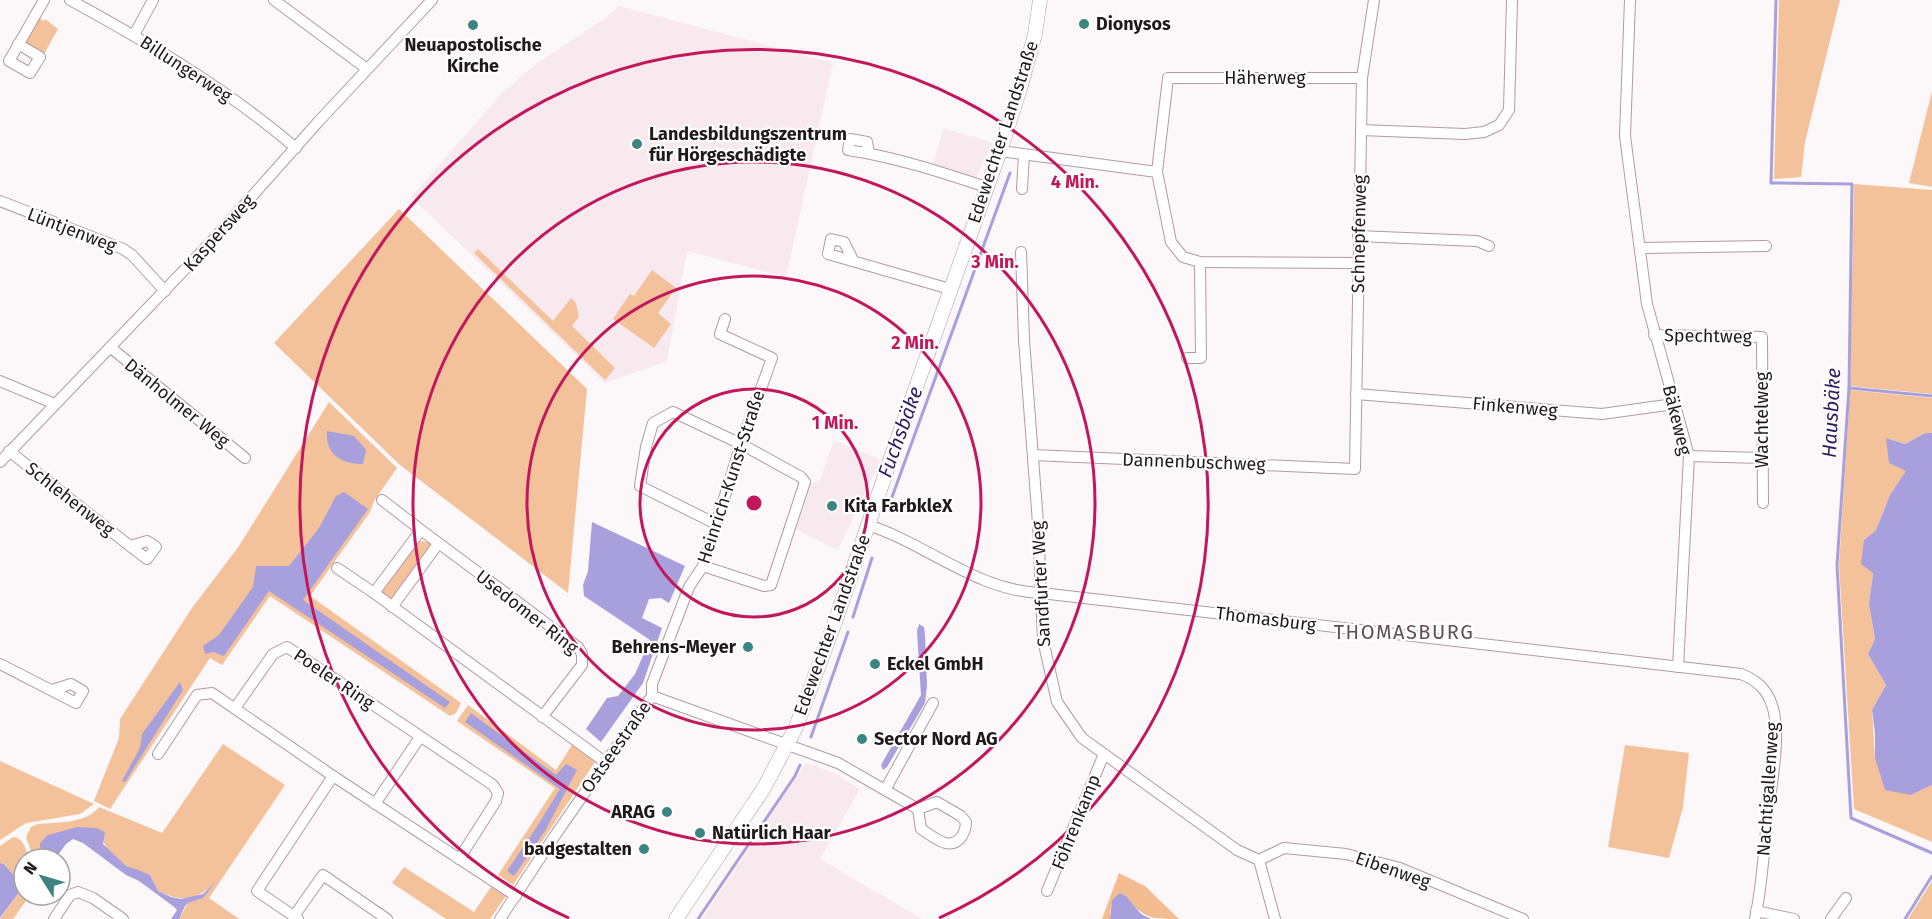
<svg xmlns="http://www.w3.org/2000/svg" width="1932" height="919" font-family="'Fira Sans',sans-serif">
  <rect width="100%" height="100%" fill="#fcf7f9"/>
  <g fill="#f7e9ee">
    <path d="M619,6L833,63L786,277L687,251L667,361L605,383L411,197L504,91L536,64L604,19Z"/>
    <path d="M944,128L993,143L974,182L931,169Z"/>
    <path d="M834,440L881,460L838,550L796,529L812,483L820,481Z"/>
    <path d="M806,763L834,773L860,789L820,859L922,919H702Z"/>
  </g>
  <g fill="#f3c19a">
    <path d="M1779,0H1840L1805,142L1801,177L1774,179Z"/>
    <path d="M39,18L44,21L45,19L58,29L44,54L25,42Z"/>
    <path d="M1932,91V187L1909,183Z"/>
    <path d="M1854,184L1932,190V394L1850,386Z"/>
    <path d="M399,209L587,389L568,593L400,465L274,343Z"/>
    <path d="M478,249L553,321L571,298L576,303L579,317L572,326L615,368L605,380L474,253Z"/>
    <path d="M652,270L676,288L658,313L671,324L654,348L613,319L630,294L634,296Z"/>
    <path d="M1850,390L1932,398V433H1925L1905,444L1886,438L1907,471L1890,495L1876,530L1864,540L1873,572L1869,604L1875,639L1868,654L1886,685L1872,710L1875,758L1911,795L1932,785V842L1854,809L1839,565Z"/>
    <path d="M329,402L397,468L374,501L370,512L310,596L461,703L456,713L450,716L270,596L222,665L210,658L110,809L94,801L119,738L120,719L192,608L239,546Z"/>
    <path d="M419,541L428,542L433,546L393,601L383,595L381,591Z"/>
    <path d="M468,705L556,770L572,745L595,762L513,885L498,875L555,788L457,721Z"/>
    <path d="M223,744L285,785L209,898L239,919H179L188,903L203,898L211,886C193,902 180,901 158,891L150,875L126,866L108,850L96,828L40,848L50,856L48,859H34L26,837L31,827L38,824C58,822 86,824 99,807L162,833Z"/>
    <path d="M1625,745L1689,753L1683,807L1669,858L1608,847Z"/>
    <path d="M0,761L94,804L80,814L26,823L0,840Z"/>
    <path d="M13,837C24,838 26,850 29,859H24V895H30L13,919H0L20,891L5,864L0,863V846Z"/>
    <path d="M404,867L474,912L491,887L506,896L490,919H446L392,883Z"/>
    <path d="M1932,881V919H1908Z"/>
  </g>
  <path fill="#f4bd91" d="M1119,873L1145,886L1179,919C1151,919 1144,919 1127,897L1111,905L1110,919H1102Z"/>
  <g fill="#a8a0dc">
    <path d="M327,431L354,436L366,450L363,464C342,464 325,455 327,431Z"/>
    <path d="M1925,433H1932V785L1911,795L1885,790L1875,758V734L1872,710L1886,685L1868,654L1875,639L1869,604L1873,573L1861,564L1864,540L1876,530L1890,495L1906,471L1889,463L1886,438L1905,444Z"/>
    <path d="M344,492L368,509L303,600L450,702L445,708L269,591L224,656L213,652L205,654L203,646L219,635L253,587L256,566H289L319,528L336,496Z"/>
    <path d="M592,522L685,566L669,603L661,598L649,599L642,618L662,628L643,683L601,742L586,729L607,698L618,696L635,674L650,640L584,596L583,585L588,571Z"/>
    <path d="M919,624L924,627L925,635L927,685L925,703L887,767L883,770L881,765L921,695L917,631Z"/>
    <path d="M180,682L183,690L125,782L122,781L140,748L142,734Z"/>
    <path d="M471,713L556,775L566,764L577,770L545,831L514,876L507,871L536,828L560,789L465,722Z"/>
    <path d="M77,827L96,828L105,832L103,844L126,866L141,871L150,875L158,891L171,897L181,899L203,894L216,881L203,898L188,903L185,906L179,919H171L177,910L173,906L139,881L126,875L83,843L73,839L66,844L58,855L50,856L40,848V843L48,835Z"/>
    <path d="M0,863L4,864L21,884L20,891L0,918Z"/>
    <path d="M1120,893L1127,897L1141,914L1151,919H1110L1112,900Z"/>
  </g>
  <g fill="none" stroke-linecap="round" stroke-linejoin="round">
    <g stroke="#a8a0dc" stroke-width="3">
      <path d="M1776,0L1771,183L1852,184L1849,388L1837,565L1851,818L1932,853"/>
      <path d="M1849,388L1932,396"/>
      <path d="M892,497L1010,173"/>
      <path d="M853,617L872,558"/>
      <path d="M811,737L848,632"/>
      <path d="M698,919L795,776L800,765"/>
      <path d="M1905,919L1932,876"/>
    </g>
    <defs>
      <g id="street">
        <path d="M70,0C149,43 227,89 296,148"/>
        <path d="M274,0L367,69"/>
        <path d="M1630,0L1625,136L1647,304L1689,456L1678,667"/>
        <path d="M134,35L153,0"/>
        <path d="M18,44L40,57L30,73L9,61L44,0"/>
        <path d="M1361,130L1465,134L1484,132L1499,125L1509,110L1512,0"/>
        <path d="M1000,151L1157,172"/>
        <path d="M869,153L867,142L850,139L848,150C895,157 941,172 986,187"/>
        <path d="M1022,189L1024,155"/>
        <path d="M0,201L123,249L132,255L165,291"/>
        <path d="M1358,236L1477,241L1489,246"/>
        <path d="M1641,248L1766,246"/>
        <path d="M1021,252L1024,340L1038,523L1043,640L1057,702L1082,738L1237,850L1259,860L1275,919"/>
        <path d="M853,260L844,242L831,239L828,254L950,289"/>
        <path d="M1359,263L1200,262L1183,257L1171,242L1157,172L1168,78H1362"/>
        <path d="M1654,335L1762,337L1763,503"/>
        <path d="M110,347L245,458"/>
        <path d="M1187,358H1201L1200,262"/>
        <path d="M0,381L55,404"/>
        <path d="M1356,394L1602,414L1674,404"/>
        <path d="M9,451L130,546L147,559L156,547L147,541L130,546"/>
        <path d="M1033,455L1355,469L1362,78L1374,0"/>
        <path d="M1689,456L1762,458"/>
        <path d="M0,462L213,240L318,122L432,0"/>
        <path d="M382,500L421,530"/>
        <path d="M868,525C927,544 977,591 1041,593L1741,674C1756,680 1766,688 1772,705C1782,734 1771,787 1767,819C1764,852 1762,886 1755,919"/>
        <path d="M703,566L764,586L771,585L805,482L801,477L741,444L673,412L653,423L646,447L640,486L716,524"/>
        <path d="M337,568L374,593"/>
        <path d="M392,607L438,544"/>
        <path d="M0,664L76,703L83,691L71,684L52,690"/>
        <path d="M652,696V684L689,587L703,566L741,444L772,358L720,334L725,319"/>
        <path d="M652,696L838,763L918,809"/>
        <path d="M235,708L273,654L287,647L493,785L498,793L496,801L459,859"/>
        <path d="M542,717L582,665V654L578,647L421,530L374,593L605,762"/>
        <path d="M158,754L197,695L212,693L333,776L516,896"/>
        <path d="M885,790L933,703"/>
        <path d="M937,802L961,816L966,822C966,828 965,831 962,836C950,853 934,837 921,829L918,809Z"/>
        <path d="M375,804L420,737"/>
        <path d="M1259,860L1284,848L1346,854L1400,868L1523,919"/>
        <path d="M1047,891L1104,754"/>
        <path d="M1756,911L1794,919"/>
        <path d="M294,916L323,875L387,919"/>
        <path d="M54,919L70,895L78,892L93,898L123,919"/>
        <path d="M298,919L257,891L333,776"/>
        <path d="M500,919L556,834L652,696"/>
        <path d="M1831,919L1846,898"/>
      </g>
      <path id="secondary" d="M676,919L764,788L796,727L835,622L894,449L1000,151L1020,89L1035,34L1040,0"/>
    </defs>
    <use href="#street" stroke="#b39aa2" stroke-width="12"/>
    <use href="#secondary" stroke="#b39aa2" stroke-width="15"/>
    <use href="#street" stroke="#fff" stroke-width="10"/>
    <use href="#secondary" stroke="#fff" stroke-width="14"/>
  </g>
  <g fill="none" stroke="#c2185b" stroke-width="3">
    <circle cx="754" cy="503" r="114"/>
    <circle cx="754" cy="503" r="227"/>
    <circle cx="754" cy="503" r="341"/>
    <path d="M569 918A454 454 0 1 1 939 918"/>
  </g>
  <g fill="#3b8483" stroke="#fff" stroke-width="2">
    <circle cx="1084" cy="24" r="6"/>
    <circle cx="473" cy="25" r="6"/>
    <circle cx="637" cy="144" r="6"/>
    <circle cx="832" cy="506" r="6"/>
    <circle cx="748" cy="647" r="6"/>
    <circle cx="875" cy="664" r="6"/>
    <circle cx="862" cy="739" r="6"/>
    <circle cx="667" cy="812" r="6"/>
    <circle cx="700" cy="833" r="6"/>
    <circle cx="644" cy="849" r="6"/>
  </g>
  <g text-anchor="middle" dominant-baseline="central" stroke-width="4.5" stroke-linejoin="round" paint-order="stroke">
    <g font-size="18" font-weight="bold" fill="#21181b" stroke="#fff" text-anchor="start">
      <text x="1096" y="24">Dionysos</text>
      <text x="473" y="45" text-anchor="middle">Neuapostolische<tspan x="473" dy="21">Kirche</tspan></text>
      <text x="649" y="134">Landesbildungszentrum<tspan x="649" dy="21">für Hörgeschädigte</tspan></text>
      <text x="844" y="506">Kita FarbkleX</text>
      <text x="736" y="647" text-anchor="end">Behrens-Meyer</text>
      <text x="887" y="664">Eckel GmbH</text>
      <text x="874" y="739">Sector Nord AG</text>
      <text x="655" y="812" text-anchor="end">ARAG</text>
      <text x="712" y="833">Natürlich Haar</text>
      <text x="632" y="849" text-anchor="end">badgestalten</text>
    </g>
    <g font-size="18" fill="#21181b" stroke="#fff">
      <text transform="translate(186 69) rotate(33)">Billungerweg</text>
      <text x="1265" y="78">Häherweg</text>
      <text transform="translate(1003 132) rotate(-72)">Edewechter Landstraße</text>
      <text transform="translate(72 230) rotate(21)">Lüntjenweg</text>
      <text transform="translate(219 233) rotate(-48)">Kaspersweg</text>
      <text transform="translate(1359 234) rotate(-89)">Schnepfenweg</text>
      <text transform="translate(1708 336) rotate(1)">Spechtweg</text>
      <text transform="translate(177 403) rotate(39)">Dänholmer Weg</text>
      <text transform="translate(1515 407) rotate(5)">Finkenweg</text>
      <text transform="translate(1677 420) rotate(76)">Bäkeweg</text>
      <text transform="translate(1762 420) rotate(-90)">Wachtelweg</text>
      <text transform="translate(1194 462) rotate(2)">Dannenbuschweg</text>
      <text transform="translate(731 477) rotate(-72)">Heinrich-Kunst-Straße</text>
      <text transform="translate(70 499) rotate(38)">Schlehenweg</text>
      <text transform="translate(1041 584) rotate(-93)">Sandfurter Weg</text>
      <text transform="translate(527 612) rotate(38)">Usedomer Ring</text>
      <text transform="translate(1266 619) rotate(7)">Thomasburg</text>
      <text transform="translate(832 625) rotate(-70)">Edewechter Landstraße</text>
      <text transform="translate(334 679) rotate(34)">Poeler Ring</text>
      <text transform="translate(616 747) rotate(-55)">Ostseestraße</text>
      <text transform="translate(1768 789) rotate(-86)">Nachtigallenweg</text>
      <text transform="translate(1076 822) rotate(-68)">Föhrenkamp</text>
      <text transform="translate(1393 870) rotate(19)">Eibenweg</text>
    </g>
    <g font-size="20" font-style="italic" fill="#301c62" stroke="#fff">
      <text transform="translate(1831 413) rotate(-87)">Hausbäke</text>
      <text transform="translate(900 432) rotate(-70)">Fuchsbäke</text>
    </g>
    <g font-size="20" letter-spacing="1.5" fill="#634d55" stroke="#fff">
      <text x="1404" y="632">THOMASBURG</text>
    </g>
  </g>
  <circle cx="754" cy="503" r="9" fill="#c2185b" stroke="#fff" stroke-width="3"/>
  <g font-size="18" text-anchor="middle" font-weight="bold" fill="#c2185b" stroke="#fff" stroke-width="4.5" stroke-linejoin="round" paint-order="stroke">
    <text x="1075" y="188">4 Min.</text>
    <text x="995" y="268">3 Min.</text>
    <text x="915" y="349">2 Min.</text>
    <text x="835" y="429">1 Min.</text>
  </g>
  <g transform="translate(42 877) rotate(307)"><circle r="28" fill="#ffffff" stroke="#a6a3a4" stroke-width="1.5"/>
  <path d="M0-4.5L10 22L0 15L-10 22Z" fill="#3b8483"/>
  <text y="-9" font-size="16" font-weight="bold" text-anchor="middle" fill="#21181b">N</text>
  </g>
</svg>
